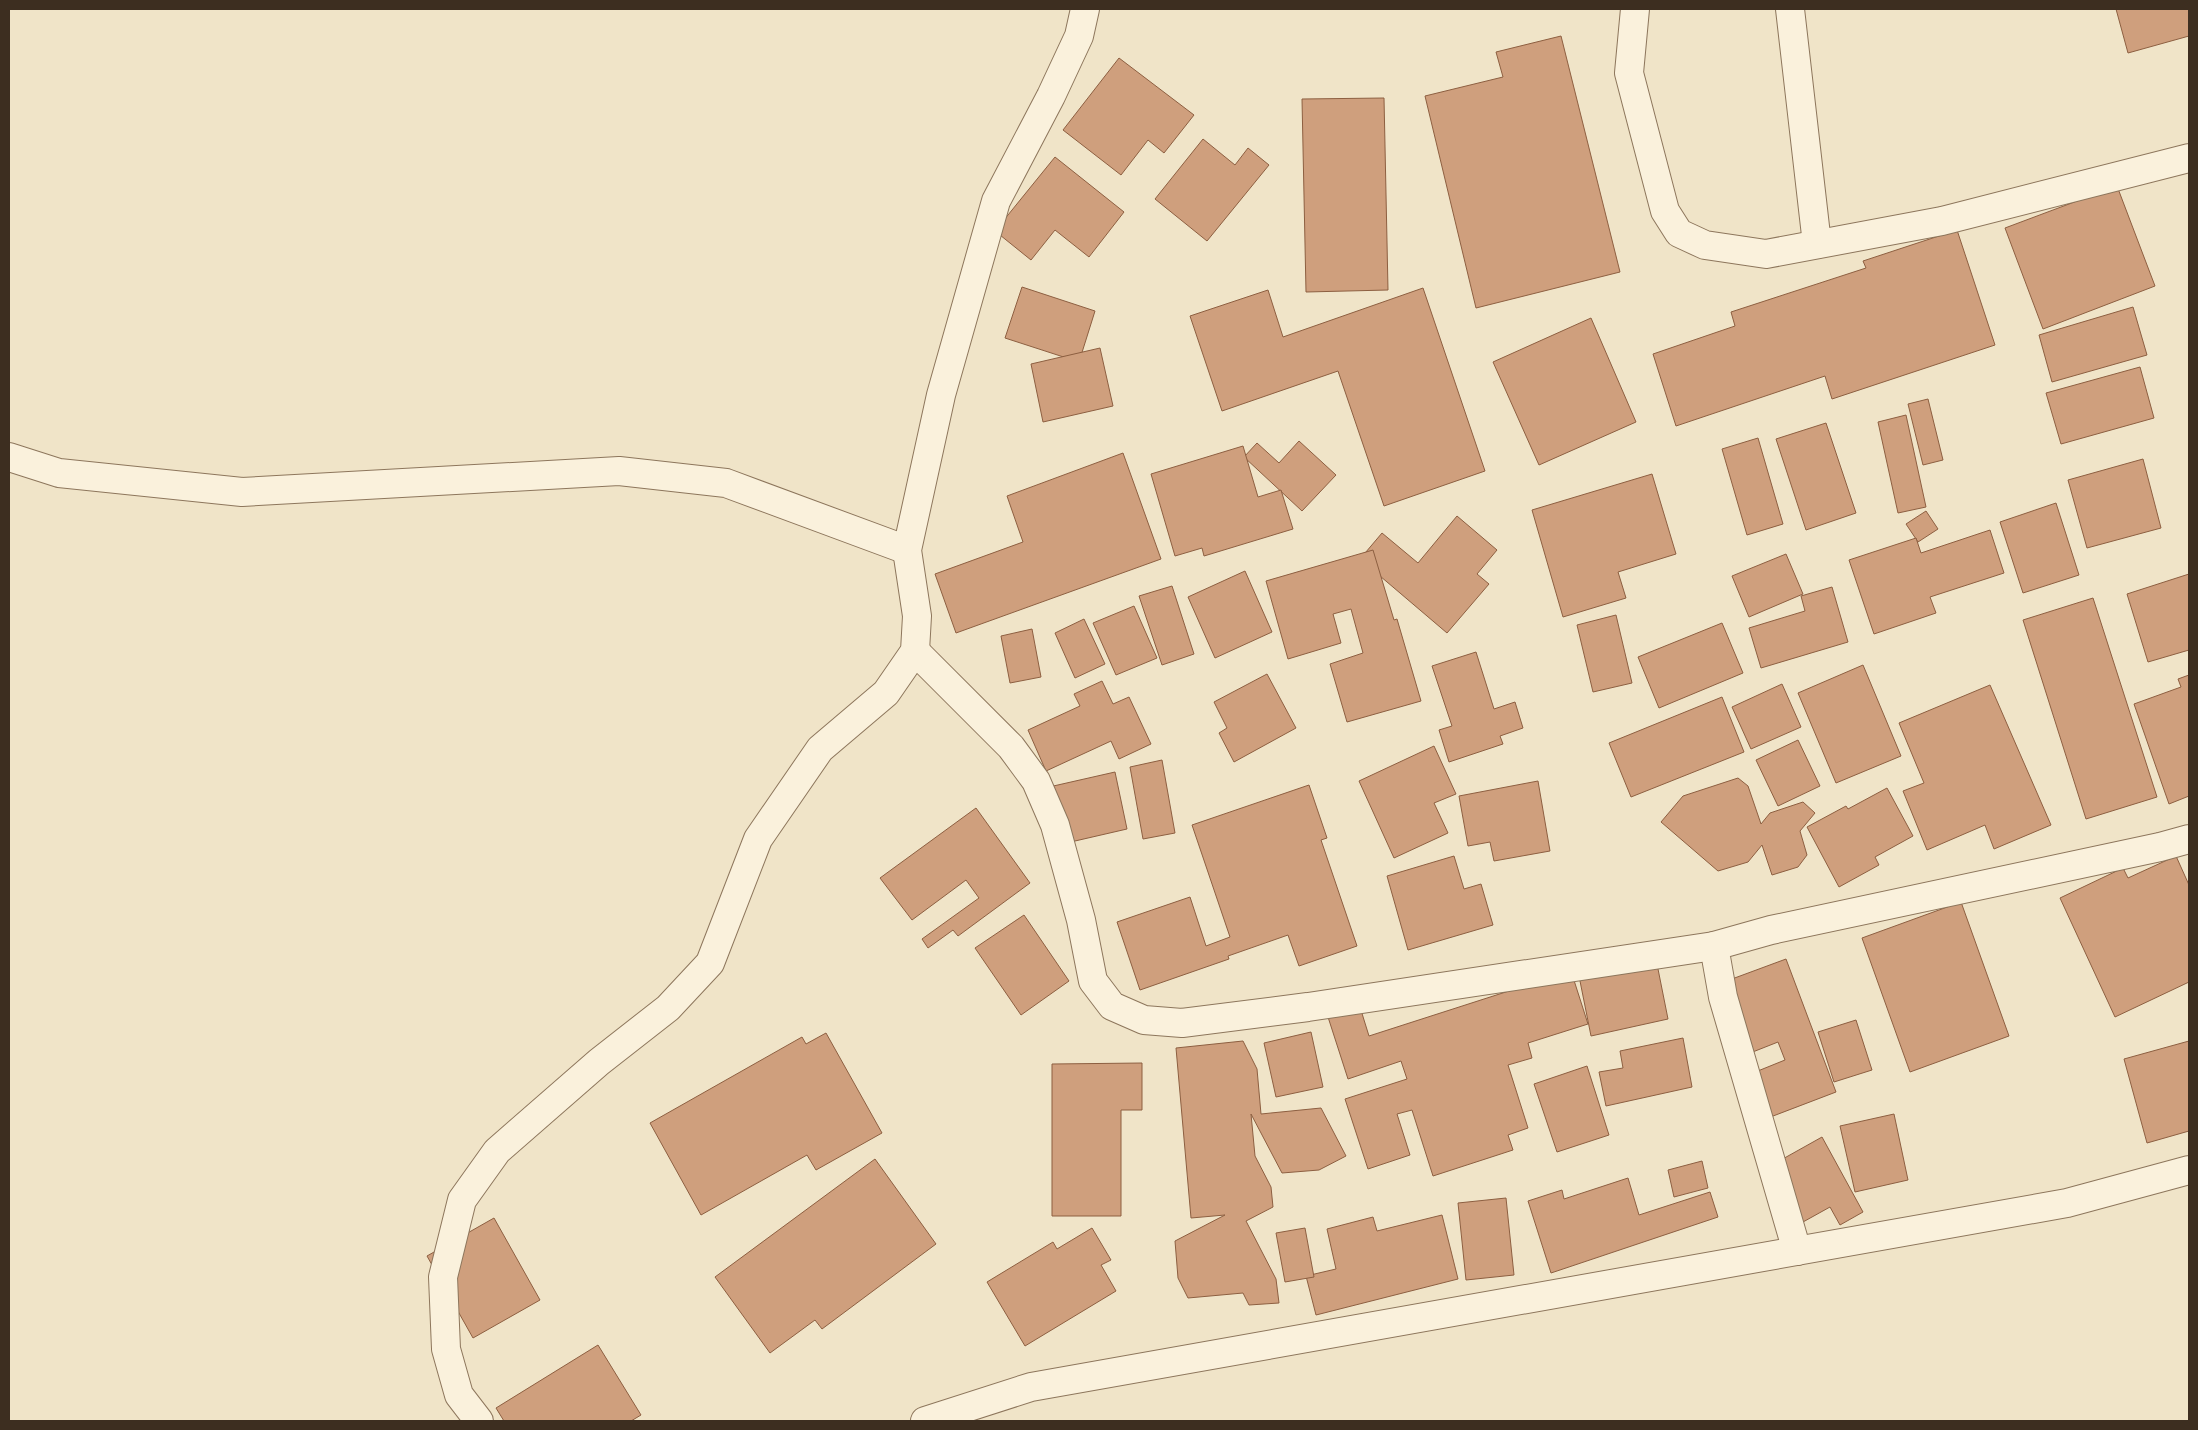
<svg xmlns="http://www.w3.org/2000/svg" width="2198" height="1430" font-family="Spectral,serif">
  <rect width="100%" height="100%" fill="#f0e4c8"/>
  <g fill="#cf9f7d" stroke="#8d5f41">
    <path d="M2116,9H2189V36L2128,53Z"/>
    <path d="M1561,36L1620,272L1476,308L1425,96L1503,77L1496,52Z"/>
    <path d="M1119,58L1194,115L1164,153L1148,140L1121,175L1063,130Z"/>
    <path d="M1384,98L1388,290L1306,292L1302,99Z"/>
    <path d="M1203,139L1235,165L1248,148L1269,165L1207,241L1155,199Z"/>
    <path d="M1055,157L1124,212L1089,257L1055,230L1031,260L995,231Z"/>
    <path d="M2117,186L2155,286L2043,329L2005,228Z"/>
    <path d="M1957,230L1995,345L1832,399L1825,376L1676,426L1653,354L1735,326L1731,312L1866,268L1863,261Z"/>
    <path d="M1022,287L1095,311L1079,362L1005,338Z"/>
    <path d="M1423,288L1485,471L1384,506L1338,371L1222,411L1190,316L1268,290L1283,337Z"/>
    <path d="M2133,307L2147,355L2052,382L2039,335Z"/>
    <path d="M1591,318L1636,422L1539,465L1493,362Z"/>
    <path d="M1100,348L1113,406L1043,422L1031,364Z"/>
    <path d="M2140,367L2154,418L2061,444L2046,393Z"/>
    <path d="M1928,399L1943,460L1923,465L1908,404Z"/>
    <path d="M1906,415L1926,507L1898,513L1878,422Z"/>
    <path d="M1826,423L1856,513L1806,530L1776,439Z"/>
    <path d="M1758,438L1783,524L1747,535L1722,449Z"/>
    <path d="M1299,441L1336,475L1302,511L1244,457L1257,443L1279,463Z"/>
    <path d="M1243,446L1258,497L1281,490L1293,529L1204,556L1202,548L1175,556L1151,474Z"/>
    <path d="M1123,453L1161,559L956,633L935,574L1023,542L1007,496Z"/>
    <path d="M2143,459L2161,528L2087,548L2068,480Z"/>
    <path d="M1652,474L1676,554L1618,572L1626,598L1563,617L1532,510Z"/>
    <path d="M2056,503L2079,575L2023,593L2000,522Z"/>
    <path d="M1926,511L1938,529L1918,542L1906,524Z"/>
    <path d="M1457,516L1497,550L1477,574L1489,584L1447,633L1360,559L1382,533L1418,563Z"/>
    <path d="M1990,530L2004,573L1930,597L1936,613L1874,634L1849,560L1916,538L1921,553Z"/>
    <path d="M1373,550L1394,620L1397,619L1421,701L1347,722L1330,664L1363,653L1351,609L1333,614L1341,643L1288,659L1266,581Z"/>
    <path d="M1786,554L1803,594L1749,617L1732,576Z"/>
    <path d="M1245,571L1272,632L1215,658L1188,597Z"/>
    <path d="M2189,574V650L2148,662L2127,594Z"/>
    <path d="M1172,586L1194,654L1162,665L1139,596Z"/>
    <path d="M1832,587L1848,642L1761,668L1749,628L1805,611L1801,596Z"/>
    <path d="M2093,598L2157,797L2086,819L2023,620Z"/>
    <path d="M1134,606L1157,658L1116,675L1093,623Z"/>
    <path d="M1616,615L1632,683L1593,692L1577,625Z"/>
    <path d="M1084,619L1105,664L1075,678L1055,633Z"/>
    <path d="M1722,623L1743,673L1659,708L1638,657Z"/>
    <path d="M1032,629L1041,677L1010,683L1001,636Z"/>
    <path d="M1476,652L1494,709L1515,702L1523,728L1500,736L1503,744L1449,762L1439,730L1452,726L1432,666Z"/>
    <path d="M1863,665L1901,756L1836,783L1798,693Z"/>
    <path d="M1267,674L1296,728L1234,762L1219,733L1227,728L1214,702Z"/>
    <path d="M2189,675V796L2169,804L2134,704L2181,687L2178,679Z"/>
    <path d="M1102,681L1113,704L1129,697L1151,744L1119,759L1111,741L1046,771L1028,730L1080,706L1074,694Z"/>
    <path d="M1782,684L1801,727L1751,749L1732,707Z"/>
    <path d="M1990,685L2051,825L1994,849L1985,825L1927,850L1903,791L1924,783L1899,723Z"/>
    <path d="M1722,697L1744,752L1631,797L1609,743Z"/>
    <path d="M1798,740L1820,786L1778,806L1756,760Z"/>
    <path d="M1434,746L1456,794L1434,803L1448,833L1394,858L1359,781Z"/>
    <path d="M1162,760L1175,833L1143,839L1130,767Z"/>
    <path d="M1115,772L1127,829L1062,844L1049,787Z"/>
    <path d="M1738,778L1748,786L1761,824L1770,813L1803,802L1815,813L1800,831L1807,855L1798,867L1772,875L1762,845L1748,862L1718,871L1661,822L1683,796Z"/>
    <path d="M1538,781L1550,851L1494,861L1490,842L1468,846L1459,796Z"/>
    <path d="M1309,785L1327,838L1321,840L1357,946L1299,966L1288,935L1228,956L1229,959L1140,990L1117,922L1190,897L1206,946L1230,937L1192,825Z"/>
    <path d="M1887,788L1913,836L1875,857L1879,865L1839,887L1807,827L1846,806L1848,809Z"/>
    <path d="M976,808L1030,883L958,936L953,930L928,948L922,939L979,898L966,880L912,920L880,878Z"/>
    <path d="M1454,856L1464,889L1481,884L1493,925L1408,950L1387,876Z"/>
    <path d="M2176,856L2189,885V982L2115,1017L2060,898L2123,868L2128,878Z"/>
    <path d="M1961,902L2009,1036L1910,1072L1862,938Z"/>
    <path d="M1024,915L1069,981L1021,1015L975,948Z"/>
    <path d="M1655,954L1668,1019L1591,1036L1578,971Z"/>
    <path d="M1786,959L1836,1092L1760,1121L1743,1077L1785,1060L1778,1042L1740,1057L1713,986Z"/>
    <path d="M1571,971L1588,1024L1528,1043L1532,1058L1508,1065L1528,1128L1508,1135L1513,1150L1433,1176L1412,1110L1397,1114L1410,1155L1368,1169L1345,1099L1407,1079L1401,1061L1348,1079L1328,1017L1360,1007L1369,1036Z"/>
    <path d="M1856,1020L1872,1070L1834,1082L1818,1032Z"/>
    <path d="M1311,1032L1323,1087L1276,1097L1264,1043Z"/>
    <path d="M826,1033L882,1133L816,1170L807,1155L701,1215L650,1123L802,1037L806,1044Z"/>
    <path d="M1683,1038L1692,1087L1606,1106L1599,1072L1623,1068L1620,1051Z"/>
    <path d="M1243,1041L1257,1069L1261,1114L1321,1108L1346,1156L1319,1170L1282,1173L1251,1114L1255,1156L1271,1187L1273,1207L1246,1221L1276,1279L1279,1303L1249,1305L1243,1293L1188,1298L1178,1278L1175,1241L1225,1215L1191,1218L1176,1048Z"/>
    <path d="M2189,1041V1131L2147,1143L2124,1059Z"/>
    <path d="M1142,1063V1110H1121V1216H1052V1064Z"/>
    <path d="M1587,1066L1609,1135L1557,1152L1534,1084Z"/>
    <path d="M1894,1114L1908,1180L1855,1192L1840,1126Z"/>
    <path d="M1822,1137L1863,1212L1840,1225L1830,1207L1803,1222L1772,1165Z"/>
    <path d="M875,1159L936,1244L822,1329L815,1320L770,1353L715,1277Z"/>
    <path d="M1702,1161L1708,1188L1674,1197L1668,1170Z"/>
    <path d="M1628,1178L1639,1215L1710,1192L1718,1217L1551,1273L1528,1201L1562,1190L1564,1199Z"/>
    <path d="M1506,1198L1514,1275L1466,1280L1458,1203Z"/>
    <path d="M1442,1215L1458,1279L1316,1315L1306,1276L1336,1269L1327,1229L1373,1217L1377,1231Z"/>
    <path d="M494,1218L540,1300L473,1338L427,1256Z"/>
    <path d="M1092,1228L1111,1260L1101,1265L1116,1291L1025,1346L987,1282L1053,1242L1057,1249Z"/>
    <path d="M1305,1228L1314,1277L1285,1282L1276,1233Z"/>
    <path d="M598,1345L641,1415L631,1421H504L496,1408Z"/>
  </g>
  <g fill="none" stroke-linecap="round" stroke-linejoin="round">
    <defs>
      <g id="street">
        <path d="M1635,9L1629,73L1665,211L1679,233L1705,245L1766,254L1942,221L2189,158"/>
        <path d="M1790,9L1817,244"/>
        <path d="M9,457L59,473L242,492L619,471L726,483L907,550"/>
        <path d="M915,651L1011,747L1036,781L1055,825L1081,920L1093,981L1112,1006L1144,1020L1182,1023L1308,1007L1714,946"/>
        <path d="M1797,1251L1723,997L1714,946L1771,930L2160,847L2189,839"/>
        <path d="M479,1421L459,1395L446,1349L443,1277L462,1200L497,1151L599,1062L668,1008L710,963L758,839L820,749L886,693L915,651L917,616L907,550L941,395L996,201L1051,96L1079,36L1085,9"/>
        <path d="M925,1421L1031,1387L2067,1203L2189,1170"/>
      </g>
    </defs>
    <use href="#street" stroke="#8d765c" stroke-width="30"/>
    <use href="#street" stroke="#faf1dc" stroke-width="28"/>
  </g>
  <rect width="2198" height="1430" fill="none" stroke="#3d2e20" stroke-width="20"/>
</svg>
